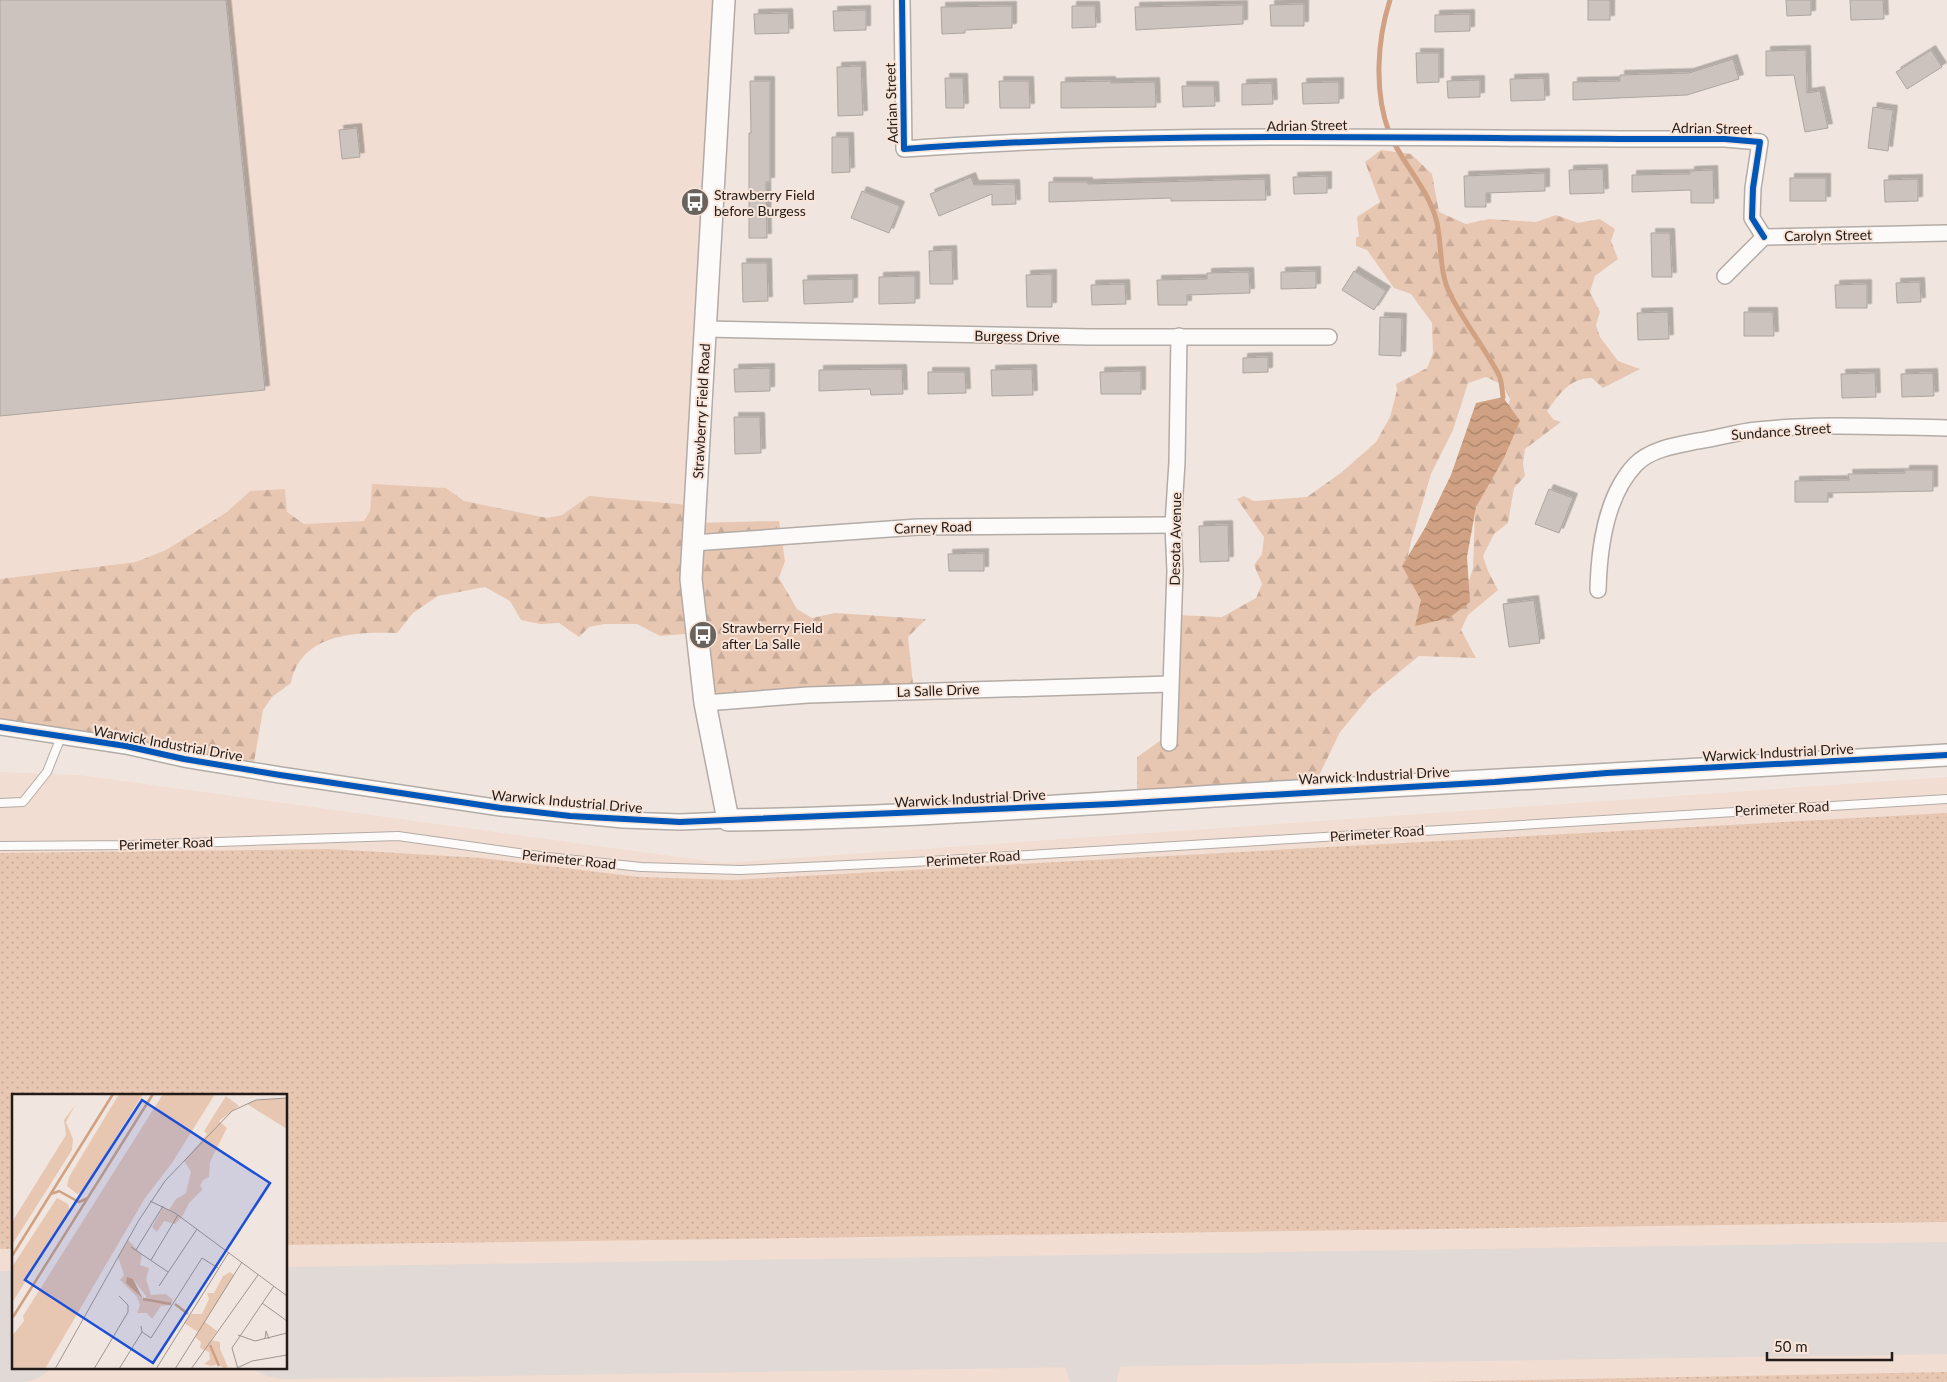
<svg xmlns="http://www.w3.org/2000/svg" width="1947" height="1382" font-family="Lato,sans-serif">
  <defs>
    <pattern id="grass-dots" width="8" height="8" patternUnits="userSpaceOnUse" patternTransform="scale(1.25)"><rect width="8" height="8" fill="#e8c7b2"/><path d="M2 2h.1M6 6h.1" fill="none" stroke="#c7aa98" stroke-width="1.8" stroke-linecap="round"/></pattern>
    <pattern id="forest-firs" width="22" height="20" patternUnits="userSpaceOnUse" patternTransform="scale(1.25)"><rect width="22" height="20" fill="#e8c7b2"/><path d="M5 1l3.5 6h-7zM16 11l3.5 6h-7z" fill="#c7aa98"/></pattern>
    <pattern id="water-waves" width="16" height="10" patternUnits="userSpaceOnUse" patternTransform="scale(1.25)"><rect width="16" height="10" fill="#d0a182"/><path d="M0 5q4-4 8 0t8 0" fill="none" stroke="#a88269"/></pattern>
    <filter id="shadow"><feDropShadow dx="4.5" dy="-4.5" stdDeviation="0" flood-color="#0004"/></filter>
  </defs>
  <rect width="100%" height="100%" fill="#f1e6df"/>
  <g fill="#f1ddd1" fill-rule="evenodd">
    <path d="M0,0H723L689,505L590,496L562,515L547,518L464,501L445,488L372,485L370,511L364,521L304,524L287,512L285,489L250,491L227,512L166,550L136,562L0,579Z"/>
    <path d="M0,772L79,775L722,863L1947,777V1382H0ZM14,1096H286V1368H14Z"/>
  </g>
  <g fill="url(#grass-dots)">
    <path d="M1947,813V1222L286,1245V1096H14V1249H0V853L330,849L481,858L639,877L731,880Z"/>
    <path d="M1947,1372V1382H1424Z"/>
  </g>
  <g fill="url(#forest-firs)" fill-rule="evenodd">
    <path d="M1381,150L1411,154L1432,174L1439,212L1466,224L1489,219L1536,222L1556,215L1578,223L1600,219L1615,229L1611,241L1618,259L1595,276L1590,292L1600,312L1596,325L1600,337L1618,361L1640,369L1603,388L1592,378C1569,378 1559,395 1547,411L1554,420L1561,422L1525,449L1523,464L1525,476L1514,488L1508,523L1494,534L1483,556L1488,571L1498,590L1468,615L1461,630L1476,658L1419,656L1371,695L1340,732L1312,790L1137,800V757L1170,734L1176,615L1222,617L1256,598L1262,584L1254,565L1262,554L1264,537L1237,499L1244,496L1254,501L1307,497L1342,472L1376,442L1390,417L1397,390L1396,384L1427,368L1433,353L1432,323L1411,294L1394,288L1367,250L1356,246V237H1359L1357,217L1380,202L1365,162ZM1486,377L1503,385L1510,399L1501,437L1475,511L1473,568L1468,584L1405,568L1411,542L1431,474L1453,430L1468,383Z"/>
    <path d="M372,484L446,488L464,501L547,518L562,515L589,496L689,505L696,523L779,521L785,561L779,578L797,609L812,618L835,613L926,619L908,637L913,683L906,686L797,689L707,695L698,633L660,636L637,624H605L589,627L579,637L559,623L540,624L521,620L510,601L485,587L438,596L413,613L397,633C356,632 301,633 291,683L272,697L263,710L253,768L0,728V579L136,562L166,550L227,512L250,491L285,489L287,512L304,524L364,521L370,511Z"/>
  </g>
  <path fill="url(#water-waves)" d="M1503,397L1520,421L1504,458L1476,507L1467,557L1470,602L1449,618L1415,626L1421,600L1402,566L1425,528L1451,475L1476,403Z"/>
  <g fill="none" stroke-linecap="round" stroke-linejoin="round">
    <path stroke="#d0a182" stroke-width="5" d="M1390,0C1377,40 1374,92 1389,132C1401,163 1429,188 1437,223C1442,246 1439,272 1450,294C1464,322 1484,347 1499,375C1502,382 1502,390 1503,397"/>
    <g stroke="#e0d9d5" stroke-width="45">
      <path d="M1013,1313C1062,1323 1082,1330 1093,1382"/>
      <path d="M1094,1382C1098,1339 1126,1320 1166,1311"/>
    </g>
    <g stroke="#e0d9d5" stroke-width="112">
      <path d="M286,1323L1947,1298"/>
      <path d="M0,1327H14"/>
    </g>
  </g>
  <g fill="#ccc3be" stroke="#ada59f" filter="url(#shadow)">
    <path d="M0,0H226L265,390L0,416Z"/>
    <rect x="1588" y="0" width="22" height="20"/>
    <path d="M1786,0H1811V15L1787,16Z"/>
    <path d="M1850,0H1883L1884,19L1851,20Z"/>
    <path d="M1304,4V26H1271L1270,5Z"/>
    <path d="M1243,5V24L1136,30L1135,7Z"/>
    <path d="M1012,6V28L965,30V33L942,34L941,7Z"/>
    <path d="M1072,6H1095L1096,27L1072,28Z"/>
    <path d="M866,10V30L834,31L833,11Z"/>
    <path d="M788,13L789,33L755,34L754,14Z"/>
    <path d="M1470,14V31L1435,32V15Z"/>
    <path d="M1806,50L1807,93L1820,91L1828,128L1805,132L1794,75L1766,76V51Z"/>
    <path d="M1931,50L1942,67L1907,89L1896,72Z"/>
    <path d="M1416,53H1439V82L1417,83Z"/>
    <path d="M1733,59L1739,79L1687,95L1573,100V82L1620,81V75L1689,73Z"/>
    <path d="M861,66L863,115L838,116L837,67Z"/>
    <path d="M945,78H963L964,108H946Z"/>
    <path d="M1544,78L1545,100L1511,101L1510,79Z"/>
    <path d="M1480,80V97L1448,98L1447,81Z"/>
    <path d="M750,81H770V182H766L767,238H749V133H751Z"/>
    <path d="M999,81H1029L1030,108H1000Z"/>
    <path d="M1111,81V83L1155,82L1156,107L1061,108V82Z"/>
    <path d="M1339,82V103L1303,104L1302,83Z"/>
    <path d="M1272,83L1273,104L1242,105V84Z"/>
    <path d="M1182,86H1214L1215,106L1183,107Z"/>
    <path d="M1873,107L1893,110L1888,151L1868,148Z"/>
    <path d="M357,128L360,157L342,159L339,130Z"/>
    <path d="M832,137H849L850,172L832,173Z"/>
    <path d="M1603,169L1604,193L1570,194L1569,170Z"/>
    <path d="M1713,170L1714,203H1691V190L1632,192V175L1690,174V171Z"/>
    <path d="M1545,173V191L1486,193V207H1465L1464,176Z"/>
    <path d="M1327,176V193L1294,194L1293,177Z"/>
    <path d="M971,177L974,185L1015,184L1016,204L992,205V194L939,216L930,194Z"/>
    <rect x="1790" y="178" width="36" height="23"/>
    <path d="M1265,179L1266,200L1171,201V198L1049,202V182H1088V184Z"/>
    <path d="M1918,179V201L1885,202L1884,180Z"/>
    <path d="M862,191L900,206L889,233L851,218Z"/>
    <path d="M1651,233H1670L1672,277H1652Z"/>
    <path d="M952,250L953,284H930L929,251Z"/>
    <path d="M742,263H767L768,301L743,302Z"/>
    <path d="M1316,271V288L1281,289V272Z"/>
    <path d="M1354,271L1386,291L1374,310L1342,290Z"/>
    <path d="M1249,272L1250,293L1187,295V305H1158L1157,280L1207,279V273Z"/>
    <path d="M1052,274V307H1027L1026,275Z"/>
    <path d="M915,276V303L879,304V277Z"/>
    <path d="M853,279V302L804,304L803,280Z"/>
    <path d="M1920,282L1921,302L1897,303L1896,283Z"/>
    <path d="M1125,284L1126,304L1092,305L1091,285Z"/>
    <path d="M1867,284V308H1836L1835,285Z"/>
    <path d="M1668,312L1669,339L1638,340L1637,313Z"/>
    <path d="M1744,312H1773L1774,336H1744Z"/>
    <path d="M1380,317L1402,318L1401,356L1379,355Z"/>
    <path d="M1268,357V372L1243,373V358Z"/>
    <path d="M770,368V391L735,392L734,369Z"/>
    <path d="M902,369L903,394L871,395L870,389L819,391V370Z"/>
    <path d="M1032,369L1033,395L992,396L991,370Z"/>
    <path d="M1141,371V394H1101L1100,372Z"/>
    <path d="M928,372H965L966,393L928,394Z"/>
    <path d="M1875,373L1876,397L1842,398L1841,374Z"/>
    <path d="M1933,373L1934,396L1902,397L1901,374Z"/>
    <path d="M734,417H760L761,453L735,454Z"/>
    <path d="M1905,470H1933V491L1828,493V502H1795V481L1849,480L1848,474L1905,473Z"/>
    <path d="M1549,489L1573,498L1559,533L1535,524Z"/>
    <path d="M1228,525L1229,561L1200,562L1199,526Z"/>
    <path d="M984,553V571H949L948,554Z"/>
    <path d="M1534,600L1540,643L1509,647L1503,604Z"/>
  </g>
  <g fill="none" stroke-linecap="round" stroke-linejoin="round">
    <defs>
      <g id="lane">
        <path d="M0,803L23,802L47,772L61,737"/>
        <path d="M0,846L131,845L398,836L547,857L641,867L740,870L913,862L1947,799"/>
      </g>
      <g id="street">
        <path d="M902,0L904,149C1177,129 1452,140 1725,139L1760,142L1753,188L1752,218L1764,237"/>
        <path d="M1764,237L1947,233"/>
        <path d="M1725,276L1764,237"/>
        <path d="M705,329L1090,337H1329"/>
        <path d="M693,543L918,527L1173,525"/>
        <path d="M1598,590C1599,549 1605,497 1635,465C1650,449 1677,445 1698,441C1718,438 1737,432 1757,430C1820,423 1884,427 1947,428"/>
        <path d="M705,703L808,695L1170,684"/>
        <path d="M0,727L126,746L184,759L280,775L501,808L623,820L680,822L728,820"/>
        <path d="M1169,743L1175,571L1173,525L1177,462L1179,336"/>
      </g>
      <path id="secondary" d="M724,0L691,579L705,703L728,820C912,818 1095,803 1279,792C1502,780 1724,768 1947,755"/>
    </defs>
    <use href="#lane" stroke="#b3aba6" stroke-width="10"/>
    <use href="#street" stroke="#b3aba6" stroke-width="18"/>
    <use href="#secondary" stroke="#b3aba6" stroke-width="24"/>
    <use href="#lane" stroke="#fdfbfa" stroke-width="8"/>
    <use href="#street" stroke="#fdfbfa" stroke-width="15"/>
    <use href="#secondary" stroke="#fdfbfa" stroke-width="21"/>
    <defs>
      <g id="cycleway">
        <path d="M902,0L904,149C1177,129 1452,140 1725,139L1760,142L1753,188L1752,218L1764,237"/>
        <path d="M0,727L126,746L184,759L280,775L501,808L570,816L680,822L1113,804L1495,782L1607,773L1947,755"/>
      </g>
    </defs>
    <use href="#cycleway" stroke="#f8e4d8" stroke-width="9"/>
    <use href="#cycleway" stroke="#0057b8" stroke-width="6"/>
  </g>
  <defs>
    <symbol id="bus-disc" viewBox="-11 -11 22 22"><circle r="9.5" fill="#6a625d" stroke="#f8e4d8"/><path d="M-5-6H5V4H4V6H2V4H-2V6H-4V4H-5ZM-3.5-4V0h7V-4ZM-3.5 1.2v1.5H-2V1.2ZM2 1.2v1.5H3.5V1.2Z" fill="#fff"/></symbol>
  </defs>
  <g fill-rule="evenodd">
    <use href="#bus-disc" x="679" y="186" width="32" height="32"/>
    <use href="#bus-disc" x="687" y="619" width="32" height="32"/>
  </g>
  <g text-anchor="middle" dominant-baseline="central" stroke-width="4" stroke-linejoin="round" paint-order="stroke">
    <g font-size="14" fill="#221b17" stroke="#f8e4d8">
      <text transform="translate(891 103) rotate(-92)">Adrian Street</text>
      <text transform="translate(1307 125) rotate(-1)">Adrian Street</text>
      <text transform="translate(1712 128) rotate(1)">Adrian Street</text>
      <text transform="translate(1828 235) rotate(-1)">Carolyn Street</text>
      <text transform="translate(1017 336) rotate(1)">Burgess Drive</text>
      <text transform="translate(701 411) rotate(-87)">Strawberry Field Road</text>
      <text transform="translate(1781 431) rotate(-4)">Sundance Street</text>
      <text transform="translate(933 527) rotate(-2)">Carney Road</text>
      <text transform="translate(1175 539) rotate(-89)">Desota Avenue</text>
      <text transform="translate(938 690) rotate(-2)">La Salle Drive</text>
      <text transform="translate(168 743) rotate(10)">Warwick Industrial Drive</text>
      <text transform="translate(1778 752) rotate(-3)">Warwick Industrial Drive</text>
      <text transform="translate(1374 775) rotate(-3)">Warwick Industrial Drive</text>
      <text transform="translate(970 798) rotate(-3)">Warwick Industrial Drive</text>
      <text transform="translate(567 801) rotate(5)">Warwick Industrial Drive</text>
      <text transform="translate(1782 808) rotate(-3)">Perimeter Road</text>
      <text transform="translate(1377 833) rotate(-4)">Perimeter Road</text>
      <text transform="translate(166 843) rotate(-2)">Perimeter Road</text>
      <text transform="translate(973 858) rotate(-4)">Perimeter Road</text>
      <text transform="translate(569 859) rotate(6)">Perimeter Road</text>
    </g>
    <g font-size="14" fill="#221b17" stroke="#f8e4d8" text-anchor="start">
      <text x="714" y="194">Strawberry Field<tspan x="714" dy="16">before Burgess</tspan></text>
      <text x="722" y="627">Strawberry Field<tspan x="722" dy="16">after La Salle</tspan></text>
    </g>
  </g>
  <g transform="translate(12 1094)">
    <rect width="275" height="275" fill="#f1e6df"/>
    <path d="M107,0H131L69,99L65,100L55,92L57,83ZM151,0H203L160,69L133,104L33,275H0V242L12,227L11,222ZM63,11L54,28L61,45L60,56L0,151V128L54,41L52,26ZM45,104L56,110L58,116L0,209V173Z" fill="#e8c7b2"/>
    <path d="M214,2L227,12L207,27L215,34L198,68L197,83L191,86L188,92L191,95L177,109L170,123L163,130L152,127L145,138L140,133L151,113L157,116L164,105L174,99L179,78L172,67L195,40L192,37ZM275,4V35L235,10L240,7ZM116,146L130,161L128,171L137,174L134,185L139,201L154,200L161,206L159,211L149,212L140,225L135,219H125L128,211L125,203L108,186L112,181L106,163ZM121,185L134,202V204L130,205L114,187ZM218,178L222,181L193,228L205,237L199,246L208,248V255L216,273L212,275L207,270L199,272L192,270L198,265L197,258L188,254L189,248L183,243L186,238L172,229L179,220H190L197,205L195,199H202L211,182Z" fill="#e8c7b2" fill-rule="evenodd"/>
    <path d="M115,183L121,185L131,205L114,189Z" fill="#d0a182"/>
    <path fill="none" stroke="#d0a182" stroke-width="2.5" d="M39,100L47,97L67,108L76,104M0,162L101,0M131,205L159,210M163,210L176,220M1,223L141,0M198,251L207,272"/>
    <path fill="none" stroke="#9e958f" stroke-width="1" d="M138,107L163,119L275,202M119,153L156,178M124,156L151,112M139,166L166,121M147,192L185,135M250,209L275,227M130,238L139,244L190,164L206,174M226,241L243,247L275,239M253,245L254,237L257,245M225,274L240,267L275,261M43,275L127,126L153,87L220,17L244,6L275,4M82,275L116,218V211L107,202M107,275L130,238L129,232M144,275L217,158M163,275L230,168M179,275L246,181M226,275L220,254L262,192"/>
    <path fill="#1d4ed8" fill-opacity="0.15" stroke="#1d4ed8" stroke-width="2.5" d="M130,6L258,89L141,269L13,186Z"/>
    <rect width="275" height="275" fill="none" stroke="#221b17" stroke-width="2.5"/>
  </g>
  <path d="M1767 1352v8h125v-8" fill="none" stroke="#221b17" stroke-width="2.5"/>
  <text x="1774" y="1352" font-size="15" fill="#221b17" stroke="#f8e4d8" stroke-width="4" paint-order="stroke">50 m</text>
</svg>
